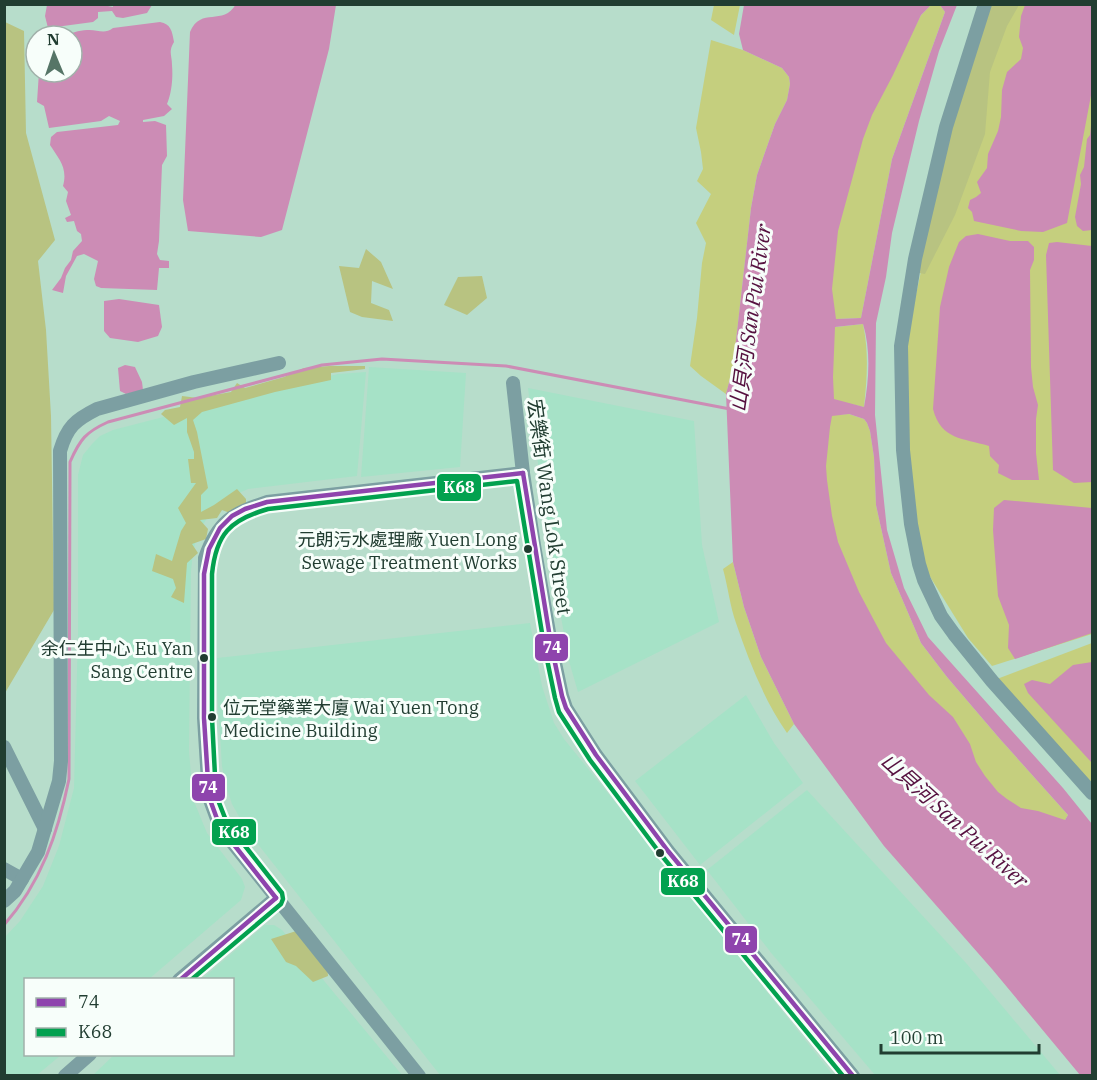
<svg xmlns="http://www.w3.org/2000/svg" width="1097" height="1080" font-family="'IBM Plex Serif','Noto Sans TC',serif">
  <rect width="100%" height="100%" fill="#b7ddcb"/>
  <g fill="#a6e2c7">
    <path d="M369,367L466,373L460,467L361,477Z"/>
    <path d="M366,372L357,476L248,489L232,496L207,518L198,533L193,552L191,571L189,751L193,799L207,833L242,879L245,887L241,900L149,979L26,980V1054L61,1055L37,1075H5L4,938L20,921L43,886L59,846L74,788L78,634V475L83,455L92,444L100,436L113,430L198,408L338,374Z"/>
    <path d="M528,388L694,421L702,545L719,622L578,692L569,661L559,606L555,567L539,471Z"/>
    <path d="M530,623L542,686L554,723L564,739L670,870L833,1075H440L246,829L232,804L226,786L222,766L217,690V658Z"/>
    <path d="M746,695L774,743L803,783L700,865L635,781Z"/>
    <path d="M807,790L966,963L1060,1075H875L772,954L707,870Z"/>
    <path d="M265,925H274L282,930L402,1075L92,1076L114,1055L232,1054V980L202,979Z"/>
  </g>
  <g fill="#c5cf7e">
    <path d="M714,5H740L734,35L711,20Z"/>
    <path d="M940,5L945,12L892,159L861,318L836,319V327L863,324C869,353 867,378 864,407L851,404L832,415L849,414L864,419L867,423L870,431L874,457L876,505L891,573L921,643L947,677L1000,739L1068,815L1065,820L1092,929L877,739L787,412L833,186L921,15L930,6Z"/>
    <path d="M995,5H1092V634L992,666L968,638L929,575L911,524L902,390L908,332L932,220Z"/>
    <path d="M711,40L743,50L782,68L789,77L790,84L787,100L775,124L757,175L751,208L733,367L726,394L701,376L690,366L697,318L702,263L706,243L696,223L711,194L697,181L703,169L701,152L696,128Z"/>
    <path d="M733,562L744,607L761,657L794,724L787,733C764,700 749,661 736,623C730,606 728,587 723,569Z"/>
    <path d="M1092,643V787L997,679Z"/>
  </g>
  <g fill="#b8c381">
    <path d="M989,5H1019L1007,26L990,72L985,134L955,215L925,274L908,271L942,128Z"/>
    <path d="M5,22L24,31L26,133L55,240L38,261L46,330L51,416L54,610L5,693Z"/>
    <path d="M366,249L381,262L393,289L372,281L371,303L389,310L393,321L362,317L350,312L339,266L359,268Z"/>
    <path d="M482,276L487,298L467,315L444,305L458,277Z"/>
    <path d="M330,366H365V369L331,373V380L275,392L202,412L193,420L197,432L208,488L201,495V512L214,505L237,489L246,499V519L222,510L217,518L200,520L208,529L206,539L192,544L198,553L187,563L184,603L171,597L176,588L173,579L152,571L156,554L172,561L181,531L186,523L178,508L196,483H191L188,459H194V452L187,432V418L174,425L161,414L165,410L180,407L182,396L198,398L231,392L237,383L245,388L284,377L304,368Z"/>
    <path d="M309,927L326,951L328,976L313,982L296,966L286,962L271,939Z"/>
  </g>
  <g fill="#cc8cb5" fill-rule="evenodd">
    <path d="M236,4L336,5L329,49L282,230L261,237L188,231L183,200L190,32C201,6 223,27 236,4Z"/>
    <path d="M103,5L113,7V5H152L147,13L123,18L116,17L112,11L98,12V18L93,22L48,28L45,16L47,5Z"/>
    <path d="M744,5H957L939,51L919,121L892,233L886,277L876,323L875,415L887,530L904,588L928,637L1063,788L1092,824V1075H1080L992,969L884,846L794,724L761,657L744,607L733,562L726,394L733,367L751,208L757,175L775,124L787,100L790,84L789,77L782,68L743,50L739,34ZM940,5L945,12L892,159L861,318L836,319L832,289L838,231L863,139L872,115L893,75L921,15L930,6ZM863,324C871,350 869,381 864,407L834,399L833,377L835,327ZM849,414L864,419L867,423L870,431L874,457L876,505L891,573L921,643L947,677L1000,739L1068,815L1065,820L1038,811L1021,808L1007,799L998,792L985,776L976,762L970,744L953,717L929,695L886,643L859,592L838,542L832,516L827,480L826,466L830,427L832,416Z"/>
    <path d="M1053,5H1092V90L1067,223L1043,232L1021,231L974,221L972,212L968,208L970,200L976,197L981,193L977,182L987,168L988,154L998,131L1001,117L1002,90L1007,72L1021,59L1023,48L1019,37L1021,16L1025,5Z"/>
    <path d="M160,22C171,24 172,31 174,42C168,52 172,55 172,65C173,77 172,92 167,104L172,109L164,116L143,120V122L155,121L166,125L167,156L162,165L159,241L157,254L160,260L169,261V268H159L157,290L101,288L96,286L94,279L98,261L84,254L77,256L66,276L63,293L52,290L61,278L65,268L71,260L73,251L82,241L81,234L77,231L74,221L67,222L65,218L71,215L66,201L68,192L63,186C68,168 59,159 50,145L51,137L57,132L118,125L120,121L109,116L101,121L49,128L44,106L37,102L39,72H72V36H62C70,34 79,30 87,30C97,29 104,35 113,28Z"/>
    <path d="M1092,116V230L1083,231L1077,226L1075,217L1081,184L1080,175L1084,167L1087,139L1090,135Z"/>
    <path d="M978,234L1010,241H1028L1034,247V260L1030,270L1031,367L1033,387L1038,405L1036,419V453L1039,480H1012L998,473L999,465L990,456L989,446C963,438 941,440 933,409L940,307L949,267L959,242L966,236Z"/>
    <path d="M1057,242L1092,246V482L1074,483L1053,470L1046,255L1049,243Z"/>
    <path d="M119,299L159,305L162,327L158,336L138,342L110,338L104,331V301Z"/>
    <path d="M125,365L135,367L142,382L143,390L126,394L120,391L118,368Z"/>
    <path d="M1004,500L1092,508V633L1015,659L1008,648L1009,625L998,596L993,530L994,508Z"/>
    <path d="M1092,662V763L1028,693L1024,684L1032,680L1050,684L1073,665Z"/>
  </g>
  <g fill="none" stroke-linecap="round" stroke-linejoin="round">
    <path stroke="#cc8cb5" stroke-width="3" d="M4,925C41,883 58,833 69,779L70,462C80,439 86,432 108,422L322,365L382,359L506,366L730,409"/>
    <g stroke="#7c9fa2" stroke-width="14">
      <path d="M985,4L946,127L915,259L901,346L903,450L911,524L919,564L924,580L941,616L954,634L992,681L1092,793"/>
      <path d="M513,383L523,473L534,545L551,644L562,696L566,708L596,755L668,851L853,1076"/>
      <path d="M4,747L45,829"/>
      <path d="M4,869L22,879"/>
      <path d="M4,901L15,891L38,852L59,781L61,761L60,451C67,427 75,420 97,409L194,382L279,363"/>
      <path d="M179,980L276,898"/>
      <path d="M65,1076L90,1054"/>
      <path d="M419,1076L220,827L209,797L204,718L205,558C218,521 232,514 267,502L523,473"/>
    </g>
    <defs>
      <g id="bus-1">
        <path d="M523,473L551,644L562,696L566,708L596,755L668,851L853,1076"/>
        <path d="M276,898L220,827L209,797L204,718V574L209,549L220,528L232,516L245,509L267,502L523,473"/>
        <path d="M180,980L276,898"/>
      </g>
      <path id="bus-2" d="M191,980L281,904L283,899L282,893L227,823L216,795L212,718V574C216,534 230,520 268,509L517,481L544,645L555,698L559,712L590,760L662,856L843,1076"/>
    </defs>
    <use href="#bus-1" stroke="#f7fefa" stroke-width="9"/>
    <use href="#bus-2" stroke="#f7fefa" stroke-width="9"/>
    <use href="#bus-1" stroke="#8e44ad" stroke-width="4.5"/>
    <use href="#bus-2" stroke="#02a14f" stroke-width="4.5"/>
  </g>
  <g fill="#213d31" stroke="#f7fefa" stroke-width="2">
    <circle cx="528" cy="549" r="5"/>
    <circle cx="204" cy="658" r="5"/>
    <circle cx="212" cy="717" r="5"/>
    <circle cx="660" cy="853" r="5"/>
  </g>
  <g text-anchor="middle" dominant-baseline="central" stroke-width="6" stroke-linejoin="round" paint-order="stroke">
    <g font-size="18" fill="#213d31" stroke="#f7fefa" text-anchor="end">
      <text x="517" y="539">元朗污水處理廠 Yuen Long<tspan x="517" dy="23">Sewage Treatment Works</tspan></text>
      <text x="193" y="648">余仁生中心 Eu Yan<tspan x="193" dy="23">Sang Centre</tspan></text>
      <text x="223" y="707" text-anchor="start">位元堂藥業大廈 Wai Yuen Tong<tspan x="223" dy="23">Medicine Building</tspan></text>
    </g>
    <g font-size="20" fill="#213d31" stroke="#f7fefa">
      <text transform="translate(550 507) rotate(82)">宏樂街 Wang Lok Street</text>
    </g>
    <g font-size="21" font-style="italic" fill="#561140" stroke="#f7fefa">
      <text transform="translate(750 318) rotate(-82)">山貝河 San Pui River</text>
      <text transform="translate(955 820) rotate(42)">山貝河 San Pui River</text>
    </g>
  </g>
  <g stroke="#f7fefa" stroke-width="2">
    <rect x="436" y="473" width="46" height="29" rx="6" fill="#02a14f"/>
    <rect x="534" y="633" width="35" height="29" rx="6" fill="#8e44ad"/>
    <rect x="191" y="773" width="35" height="29" rx="6" fill="#8e44ad"/>
    <rect x="211" y="818" width="46" height="28" rx="6" fill="#02a14f"/>
    <rect x="660" y="867" width="46" height="29" rx="6" fill="#02a14f"/>
    <rect x="724" y="925" width="34" height="29" rx="6" fill="#8e44ad"/>
  </g>
  <g font-size="16" text-anchor="middle" font-weight="bold" fill="#fff">
    <text x="459" y="493">K68</text>
    <text x="552" y="653">74</text>
    <text x="208" y="793">74</text>
    <text x="234" y="838">K68</text>
    <text x="683" y="887">K68</text>
    <text x="741" y="945">74</text>
  </g>
  <rect width="1097" height="1080" fill="none" stroke="#213d31" stroke-width="12"/>
  <rect x="24" y="978" width="210" height="78" fill="#f7fefa" stroke="#a1b1aa" stroke-width="1.5"/>
  <rect x="36" y="998" width="30" height="9" fill="#8e44ad" stroke="#a1b1aa" stroke-width="1.5"/>
  <text x="78" y="1008" font-size="18" fill="#213d31">74</text>
  <rect x="36" y="1028" width="30" height="9" fill="#02a14f" stroke="#a1b1aa" stroke-width="1.5"/>
  <text x="78" y="1038" font-size="18" fill="#213d31">K68</text>
  <g transform="translate(54 54) rotate(358)"><circle r="28" fill="#f7fefa" stroke="#a1b1aa" stroke-width="1.5"/>
  <path d="M0-4.5L10 22L0 15L-10 22Z" fill="#567567"/>
  <text y="-9" font-size="16" font-weight="bold" text-anchor="middle" fill="#213d31">N</text>
  </g>
  <path d="M881 1044v9h158v-9" fill="none" stroke="#213d31" stroke-width="3"/>
  <text x="890" y="1044" font-size="18" fill="#213d31" stroke="#f7fefa" stroke-width="4.5" paint-order="stroke">100 m</text>
</svg>
